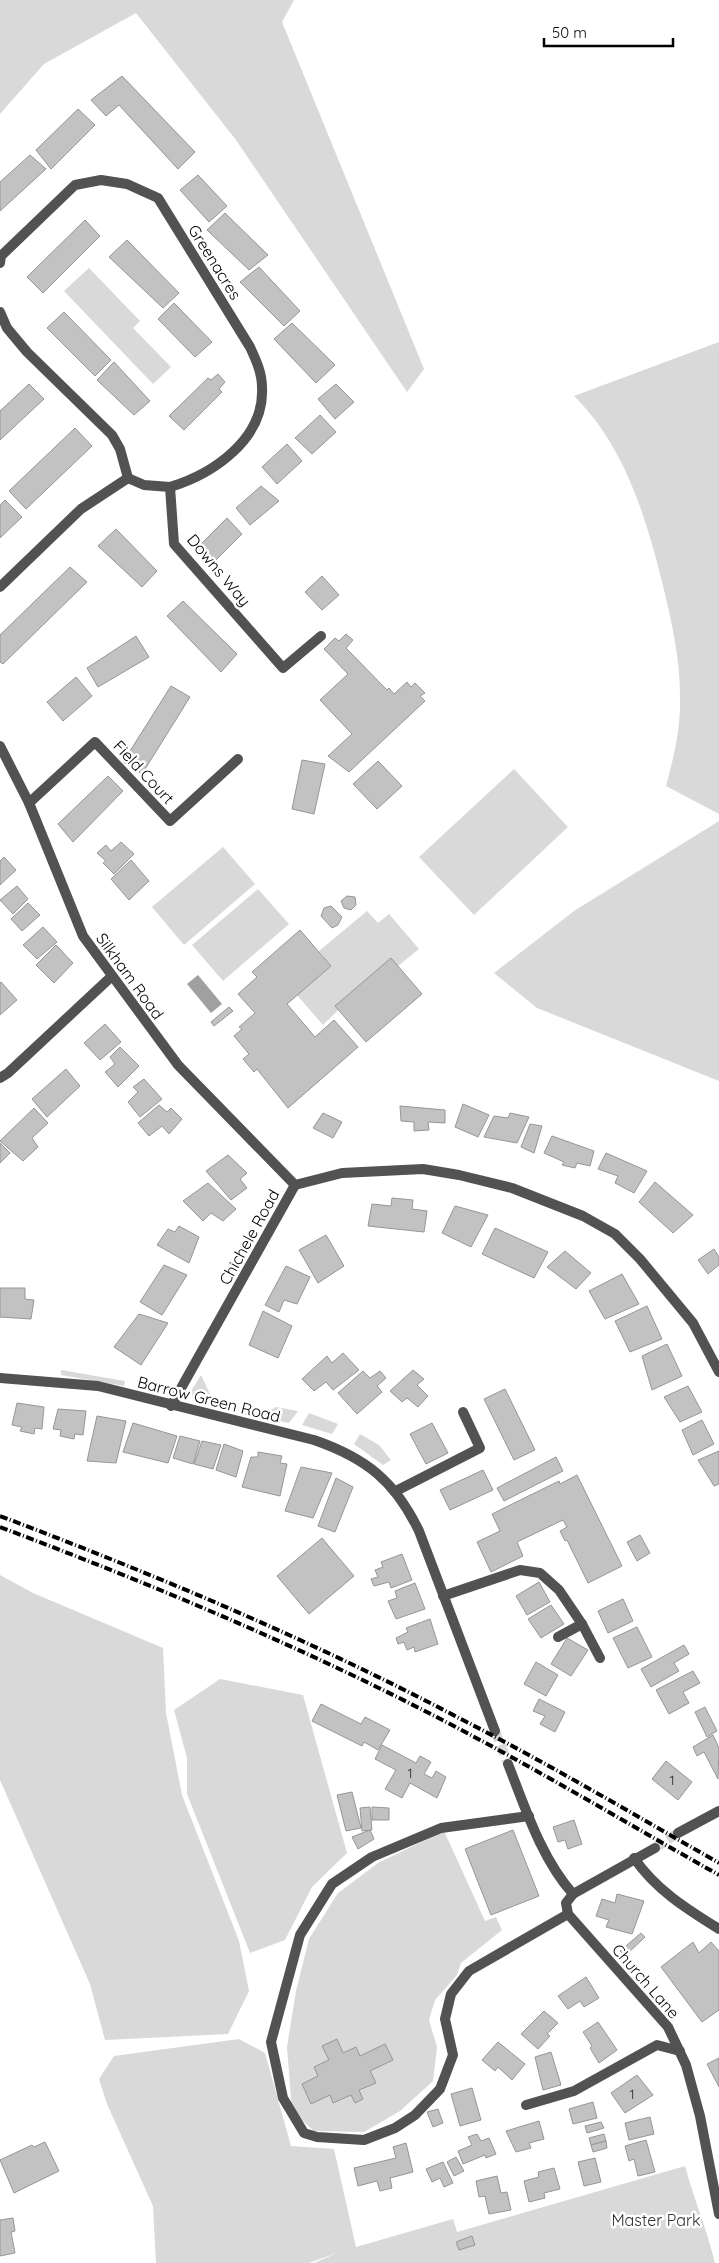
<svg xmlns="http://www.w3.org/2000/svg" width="719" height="2263" font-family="Quicksand,sans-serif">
  <rect width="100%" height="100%" fill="#fff"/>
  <g fill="#d9d9d9">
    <path d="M0,0H294L282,22L424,369L407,392L236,140L136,13L44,64L0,114Z"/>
    <path d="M89,268L140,321L133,328L171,367L153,384L64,291Z"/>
    <path d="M719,342V814L666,786C674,757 681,727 680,696C680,661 673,628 665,594C648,524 627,448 574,396Z"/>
    <path d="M514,769L568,827L474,915L419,857Z"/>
    <path d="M719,821V1081L537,1008L494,973L574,911Z"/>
    <path d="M223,847L255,884L184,945L152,907Z"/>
    <path d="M258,889L289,924L223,981L192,945Z"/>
    <path d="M367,911L378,923L389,914L419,949L398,966L391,958L323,1025L297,995L331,966L319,951Z"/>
    <path d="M61,1370L125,1381L124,1386L61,1375Z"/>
    <path d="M201,1375L216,1407L198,1402L190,1393Z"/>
    <path d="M276,1407L298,1411L289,1423L237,1413L267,1412Z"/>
    <path d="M309,1413L338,1424L332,1434L302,1425Z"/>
    <path d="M360,1434L379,1445L391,1460L383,1465L354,1444Z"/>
    <path d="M0,1575L33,1593L163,1648L166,1713L182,1795L239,1941L249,1991L228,2034L105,2040L90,1984L0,1780Z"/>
    <path d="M220,1679L303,1695L347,1853L312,1887L285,1940L250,1953L187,1794V1758L174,1710Z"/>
    <path d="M444,1831L485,1921L496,1917L502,1930L461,1963L457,1975L435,2000L429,2020L437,2047L433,2081L400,2111L364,2132L314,2131L292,2111L287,2047L296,1991L309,1939L338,1893L378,1863Z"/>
    <path d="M239,2039L265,2053L291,2146L334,2149L356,2247L453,2219L457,2232L685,2166C694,2199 707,2230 715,2263H314L337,2253L309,2263H156L153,2206L107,2104L99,2079L114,2056Z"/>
  </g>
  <path fill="#a0a0a0" d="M198,975L222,1004L211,1013L187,984Z"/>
  <g fill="#c2c2c2" stroke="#969696">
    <path d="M122,76L195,152L178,169L119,105L106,116L91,100Z"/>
    <path d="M78,109L95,125L51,169L36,150Z"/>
    <path d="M30,155L46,169L0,211V182Z"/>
    <path d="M198,175L227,206L209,222L180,190Z"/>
    <path d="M225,213L268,255L249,270L207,230Z"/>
    <path d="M85,220L100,236L43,293L27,277Z"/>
    <path d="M127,240L179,293L163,308L109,257Z"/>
    <path d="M259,267L300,311L284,326L240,282Z"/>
    <path d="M174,303L212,342L195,357L158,319Z"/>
    <path d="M64,312L111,360L95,376L47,328Z"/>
    <path d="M292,323L335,365L316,383L274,339Z"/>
    <path d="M114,362L150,401L134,415L97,380Z"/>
    <path d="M218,374L225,382L219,389L222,392L184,430L169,416L208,378L211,380Z"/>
    <path d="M29,384L44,399L0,440V411Z"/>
    <path d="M336,384L354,402L335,419L318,399Z"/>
    <path d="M320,415L336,432L312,454L295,438Z"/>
    <path d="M75,428L92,446L26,509L9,491Z"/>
    <path d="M287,444L302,461L277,484L262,467Z"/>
    <path d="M261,486L279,501L250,525L236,508Z"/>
    <path d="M5,500L22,517L0,538V505Z"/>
    <path d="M227,518L242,534L212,564L198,547Z"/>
    <path d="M116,529L157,571L142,587L98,546Z"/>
    <path d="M70,567L87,582L3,664L0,662V635Z"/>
    <path d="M322,576L339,595L322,610L305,592Z"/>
    <path d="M183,601L237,654L221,672L167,616Z"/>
    <path d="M346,634L353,640L346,648L387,690L389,688L394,694L407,682L411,687L415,683L425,693L420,696L425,701L349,772L328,756L352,734L320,700L348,674L324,649L335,638L339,641Z"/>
    <path d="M136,636L149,657L98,687L87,668Z"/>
    <path d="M76,677L92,696L63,721L47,702Z"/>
    <path d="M171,686L190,697L142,774L123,762Z"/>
    <path d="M302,760L325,764L314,814L292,809Z"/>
    <path d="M378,761L402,786L377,809L353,784Z"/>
    <path d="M108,776L123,791L73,842L58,824Z"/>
    <path d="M121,842L134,854L114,874L103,863L106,861L97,853L106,845L111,851Z"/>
    <path d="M4,857L16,870L0,885V861Z"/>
    <path d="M131,860L149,881L129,900L111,879Z"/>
    <path d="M17,886L28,899L13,914L0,900Z"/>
    <path d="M347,896L355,897L356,905L351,910L344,908L341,901Z"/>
    <path d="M28,903L40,915L22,931L11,919Z"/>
    <path d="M331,906L342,917L338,925L332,928L321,916L324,908Z"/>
    <path d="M43,927L57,942L37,959L23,945Z"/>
    <path d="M300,930L331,966L287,1004L315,1037L334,1020L358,1047L288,1108L257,1069L254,1072L243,1059L249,1054L234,1036L242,1029L239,1027L255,1013L238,994L257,977L252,972Z"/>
    <path d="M56,945L73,963L54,983L36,965Z"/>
    <path d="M391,958L422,994L366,1042L335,1006Z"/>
    <path d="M1,982L17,1000L0,1015V983Z"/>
    <path d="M229,1007L233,1011L214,1026L211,1022Z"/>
    <path d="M105,1024L121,1042L100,1060L84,1043Z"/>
    <path d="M120,1047L139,1066L118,1087L105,1072L115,1064L110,1057Z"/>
    <path d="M66,1069L80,1086L47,1117L32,1099Z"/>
    <path d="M144,1079L162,1099L140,1117L128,1102L138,1092L133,1087Z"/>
    <path d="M463,1104L489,1115L478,1137L455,1127Z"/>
    <path d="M159,1105L167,1112L171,1108L182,1119L169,1134L162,1126L149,1136L138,1123Z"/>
    <path d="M400,1106L445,1110V1123L428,1122L429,1130L414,1131V1122L401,1121Z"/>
    <path d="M34,1108L48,1123L32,1138L38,1147L23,1161L0,1141Z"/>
    <path d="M323,1113L342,1122L333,1138L313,1128Z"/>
    <path d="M510,1113L529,1117L517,1143L484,1137L494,1116L508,1118Z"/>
    <path d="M530,1124L542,1126L534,1153L521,1147Z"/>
    <path d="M552,1136L594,1151L590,1166L577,1163L575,1168L562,1165L564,1162L544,1153Z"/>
    <path d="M0,1143L10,1153L0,1163Z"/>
    <path d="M606,1153L647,1171L634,1193L615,1183L618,1176L598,1169Z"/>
    <path d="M228,1155L247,1173L240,1179L247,1188L231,1200L206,1171Z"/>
    <path d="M655,1182L693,1215L673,1233L639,1202Z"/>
    <path d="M208,1183L236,1209L223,1221L211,1213L203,1221L183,1201Z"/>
    <path d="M392,1198L413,1200L412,1209L427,1211L424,1232L368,1226L372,1204L391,1206Z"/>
    <path d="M455,1206L488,1215L471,1247L442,1233Z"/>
    <path d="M179,1226L199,1237L189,1263L157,1245L168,1229L175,1232Z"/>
    <path d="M495,1228L548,1252L534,1278L482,1254Z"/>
    <path d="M326,1235L344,1266L318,1283L299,1250Z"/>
    <path d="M714,1249L719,1257V1265L708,1274L698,1260Z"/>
    <path d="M565,1251L591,1273L576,1289L547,1267Z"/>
    <path d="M164,1265L187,1275L162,1315L140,1302Z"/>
    <path d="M286,1266L310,1277L297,1304L284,1300L279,1312L265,1305Z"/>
    <path d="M622,1274L639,1304L605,1319L589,1291Z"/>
    <path d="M0,1288H25V1299L34,1300L31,1319L0,1317Z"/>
    <path d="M647,1306L662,1339L630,1352L615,1321Z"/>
    <path d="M263,1311L292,1326L278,1358L249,1345Z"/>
    <path d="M139,1314L168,1323L141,1365L114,1347Z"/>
    <path d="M667,1344L682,1376L652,1390L642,1356Z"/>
    <path d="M343,1353L359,1370L333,1390L326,1382L314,1391L302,1379L327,1356L332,1363Z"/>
    <path d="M413,1370L424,1379L417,1385L428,1396L418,1407L407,1398L402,1402L390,1391Z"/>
    <path d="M363,1371L370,1378L380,1371L386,1378L377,1386L382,1392L357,1414L338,1393Z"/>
    <path d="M688,1386L702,1412L680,1422L664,1397Z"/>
    <path d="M505,1389L535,1450L514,1460L484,1399Z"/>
    <path d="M17,1403L44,1407L42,1429L35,1428L34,1434L20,1431L22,1427L12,1425Z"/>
    <path d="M58,1409L86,1411L83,1435L75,1434L74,1439L60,1436L61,1430L53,1429Z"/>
    <path d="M97,1416L126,1421L116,1463L87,1461Z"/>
    <path d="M702,1420L714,1444L693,1455L682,1430Z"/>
    <path d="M133,1423L177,1436L168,1463L123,1452Z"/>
    <path d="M432,1423L448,1453L426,1464L410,1434Z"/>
    <path d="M180,1436L200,1441L193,1464L173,1458Z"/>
    <path d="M202,1441L221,1445L213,1469L194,1464Z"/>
    <path d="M224,1444L243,1451L236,1477L216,1470Z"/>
    <path d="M719,1451V1484L714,1486L698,1460Z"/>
    <path d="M258,1452L282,1456L280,1463L287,1464L280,1496L242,1487L251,1457H258Z"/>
    <path d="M556,1457L563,1471L504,1501L497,1488Z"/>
    <path d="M301,1467L332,1473L313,1518L285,1511Z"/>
    <path d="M483,1470L493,1490L450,1510L440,1490Z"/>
    <path d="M577,1475L622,1566L588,1583L567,1540L565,1541L560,1531L567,1527L563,1520L517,1542L523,1556L491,1572L477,1542L500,1531L492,1514L559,1481L560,1484Z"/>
    <path d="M336,1478L353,1487L335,1532L318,1526Z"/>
    <path d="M640,1535L650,1553L637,1561L627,1542Z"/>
    <path d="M322,1538L354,1576L309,1614L277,1576Z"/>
    <path d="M402,1554L412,1580L391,1588L389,1582L374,1586L371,1579L378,1577L375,1570L383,1567L381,1562Z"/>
    <path d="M539,1582L550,1602L527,1615L516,1596Z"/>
    <path d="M415,1583L425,1609L396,1619L388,1601L397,1598L395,1591Z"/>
    <path d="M623,1599L633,1621L608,1633L598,1611Z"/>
    <path d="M551,1605L564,1624L541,1638L528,1619Z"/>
    <path d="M430,1619L438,1644L415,1652L414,1647L407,1650L404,1642L398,1644L396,1638L408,1632L406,1628Z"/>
    <path d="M637,1627L652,1657L628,1668L613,1638Z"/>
    <path d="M567,1638L588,1650L571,1676L551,1664Z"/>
    <path d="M684,1645L689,1654L674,1663L679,1671L651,1687L641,1669Z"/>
    <path d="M536,1662L558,1675L546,1696L524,1684Z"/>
    <path d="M693,1671L700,1683L683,1692L689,1703L669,1714L656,1690Z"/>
    <path d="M539,1699L565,1712L555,1732L540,1724L545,1716L533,1711Z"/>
    <path d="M321,1704L361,1724L365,1717L390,1730L378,1750L364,1742L362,1746L312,1721Z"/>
    <path d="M705,1707L717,1731L707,1737L695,1712Z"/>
    <path d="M713,1735L719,1748L718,1779L704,1752L697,1756L693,1747Z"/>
    <path d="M382,1745L416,1763L420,1756L431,1762L424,1774L432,1778L436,1771L446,1777L437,1798L410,1783L402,1798L385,1789L396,1770L375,1759Z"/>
    <path d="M666,1761L692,1782L678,1800L652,1779Z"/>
    <path d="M352,1792L361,1828L346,1831L337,1795Z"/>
    <path d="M370,1807L372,1830L362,1831L360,1808Z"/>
    <path d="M372,1807L389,1808V1820H372Z"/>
    <path d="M574,1820L582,1844L568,1849L565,1840L558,1842L553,1827Z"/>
    <path d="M370,1830L374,1839L358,1849L352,1837Z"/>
    <path d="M513,1830L539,1896L491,1915L465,1849Z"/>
    <path d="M617,1894L644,1901L632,1934L606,1927L609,1920L596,1916L602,1899L615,1903Z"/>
    <path d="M641,1933L645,1937L625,1956L620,1951Z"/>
    <path d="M693,1942L699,1953L711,1942L719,1951V2010L702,2022L661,1967Z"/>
    <path d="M586,1977L599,1998L584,2007L580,2001L568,2009L558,1996Z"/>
    <path d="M544,2011L558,2023L547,2034L550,2036L538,2049L521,2034Z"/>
    <path d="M598,2022L617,2050L599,2063L590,2048L592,2046L583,2032Z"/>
    <path d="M337,2039L343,2053L356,2047L360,2056L385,2044L393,2060L370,2071L376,2083L359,2090L363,2099L355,2103L351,2095L333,2103L330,2095L311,2104L302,2084L318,2076L314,2067L329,2060L322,2046Z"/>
    <path d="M498,2042L525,2064L512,2080L498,2067L495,2071L482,2060Z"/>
    <path d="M551,2052L561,2085L543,2090L535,2057Z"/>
    <path d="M719,2058V2087L707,2064Z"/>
    <path d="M637,2075L653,2095L625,2113L611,2093Z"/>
    <path d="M472,2088L481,2120L460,2126L451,2094Z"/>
    <path d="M593,2102L597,2118L573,2124L569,2109Z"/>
    <path d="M438,2109L443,2123L433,2127L427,2112Z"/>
    <path d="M650,2117L654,2134L629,2140L625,2123Z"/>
    <path d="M539,2121L544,2139L529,2143L531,2148L516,2152L506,2131Z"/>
    <path d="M601,2122L604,2128L587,2133L585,2126Z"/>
    <path d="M477,2134L481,2141L489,2138L496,2154L486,2158L485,2155L463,2164L458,2151L472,2145L468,2137Z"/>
    <path d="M604,2134L606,2141L591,2145L589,2138Z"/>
    <path d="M646,2140L655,2172L638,2176L634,2159L629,2161L625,2146Z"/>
    <path d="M606,2141L607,2148L593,2152L591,2145Z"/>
    <path d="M45,2142L59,2171L14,2193L0,2160L32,2145L34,2147Z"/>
    <path d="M406,2143L413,2172L390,2178L392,2188L380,2191L377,2181L358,2186L354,2168L396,2158L393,2147Z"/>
    <path d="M456,2157L464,2171L454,2176L447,2162Z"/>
    <path d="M595,2158L601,2182L584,2186L578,2162Z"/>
    <path d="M443,2162L453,2183L444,2187L440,2178L432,2182L426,2169Z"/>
    <path d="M554,2168L560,2189L544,2193L545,2198L529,2202L524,2181L539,2177L538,2172Z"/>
    <path d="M497,2176L501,2193L507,2192L511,2210L489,2214L485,2196L479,2197L476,2181Z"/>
    <path d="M13,2218L15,2231L11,2232L15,2253L0,2256V2220Z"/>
    <path d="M472,2236L475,2245L459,2250L456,2242Z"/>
  </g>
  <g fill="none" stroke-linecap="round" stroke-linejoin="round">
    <g stroke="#d9d9d9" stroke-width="10" stroke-dasharray="10 5" stroke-linecap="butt">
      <path d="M495,1731L508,1764"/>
      <path d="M655,1848L678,1833"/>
    </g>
    <g stroke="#525252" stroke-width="10">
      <path d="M0,263L1,256L75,185L101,180L127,184L158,198L250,347C256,360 262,373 262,387C265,439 213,474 170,487"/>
      <path d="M0,312L7,328L27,352L112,435L120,449L128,478"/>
      <path d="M128,478L144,485L170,487L174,544L283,668L321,636"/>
      <path d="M0,587L81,509L128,478"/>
      <path d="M0,746L29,803L83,936L178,1065L295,1185"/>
      <path d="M29,803L95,742L170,821L238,759"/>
      <path d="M0,1078L8,1073L112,976"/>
      <path d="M171,1406L295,1185L342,1173L423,1169L459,1175L512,1188L583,1216L615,1234L640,1259L693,1323L719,1372"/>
      <path d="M396,1491L480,1448L463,1412"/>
      <path d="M443,1596L520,1570L540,1573L559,1590L582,1624L600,1658"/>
      <path d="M558,1637L582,1624"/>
      <path d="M529,1816L441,1828L372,1857L332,1884L300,1935L271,2042L283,2098L304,2133L317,2137L364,2140L395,2128L415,2115L440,2089L453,2055L445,2019L451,1994L469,1971L568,1914"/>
      <path d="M634,1858C656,1890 687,1909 719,1929"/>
      <path d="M573,1894L566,1903L568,1914L668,2027L686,2065L700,2116L719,2214"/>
      <path d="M526,2105L574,2091L657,2045L680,2051"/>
    </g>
    <g stroke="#525252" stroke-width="10">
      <path d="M0,1378L98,1386L314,1440C366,1458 395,1481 419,1531L495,1731"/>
      <path d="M508,1764C525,1807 541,1858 573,1894L655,1848"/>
      <path d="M678,1833L719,1811"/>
    </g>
    <g stroke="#000" stroke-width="4" stroke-dasharray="8 2.5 1 2.5" stroke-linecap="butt">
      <path d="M0,1516C156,1575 311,1640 459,1718C547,1763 633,1814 719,1863"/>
      <path d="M0,1527C159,1587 317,1653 467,1733C552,1778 635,1828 719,1875"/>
    </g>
  </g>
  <g text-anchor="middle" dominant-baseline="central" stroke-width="5" stroke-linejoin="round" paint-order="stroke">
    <g font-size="14" fill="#303030">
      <text x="410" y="1773">1</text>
      <text x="672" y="1780">1</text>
      <text x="632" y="2094">1</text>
    </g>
    <g font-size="16" fill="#000" stroke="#fff">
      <text transform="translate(215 262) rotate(58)">Greenacres</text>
      <text transform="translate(219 570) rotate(50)">Downs Way</text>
      <text transform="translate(144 772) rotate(47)">Field Court</text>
      <text transform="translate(130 976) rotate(54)">Silkham Road</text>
      <text transform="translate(249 1237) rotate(-61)">Chichele Road</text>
      <text transform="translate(209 1399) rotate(14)">Barrow Green Road</text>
      <text transform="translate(646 1981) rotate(49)">Church Lane</text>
    </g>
    <g font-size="16" fill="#303030" stroke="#fff">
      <text x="656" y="2220">Master Park</text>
    </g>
  </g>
  <path d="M544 38v8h129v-8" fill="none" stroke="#000000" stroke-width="2.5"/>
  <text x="552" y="38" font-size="15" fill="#000000" stroke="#ffffff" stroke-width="4" paint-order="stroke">50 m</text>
</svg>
